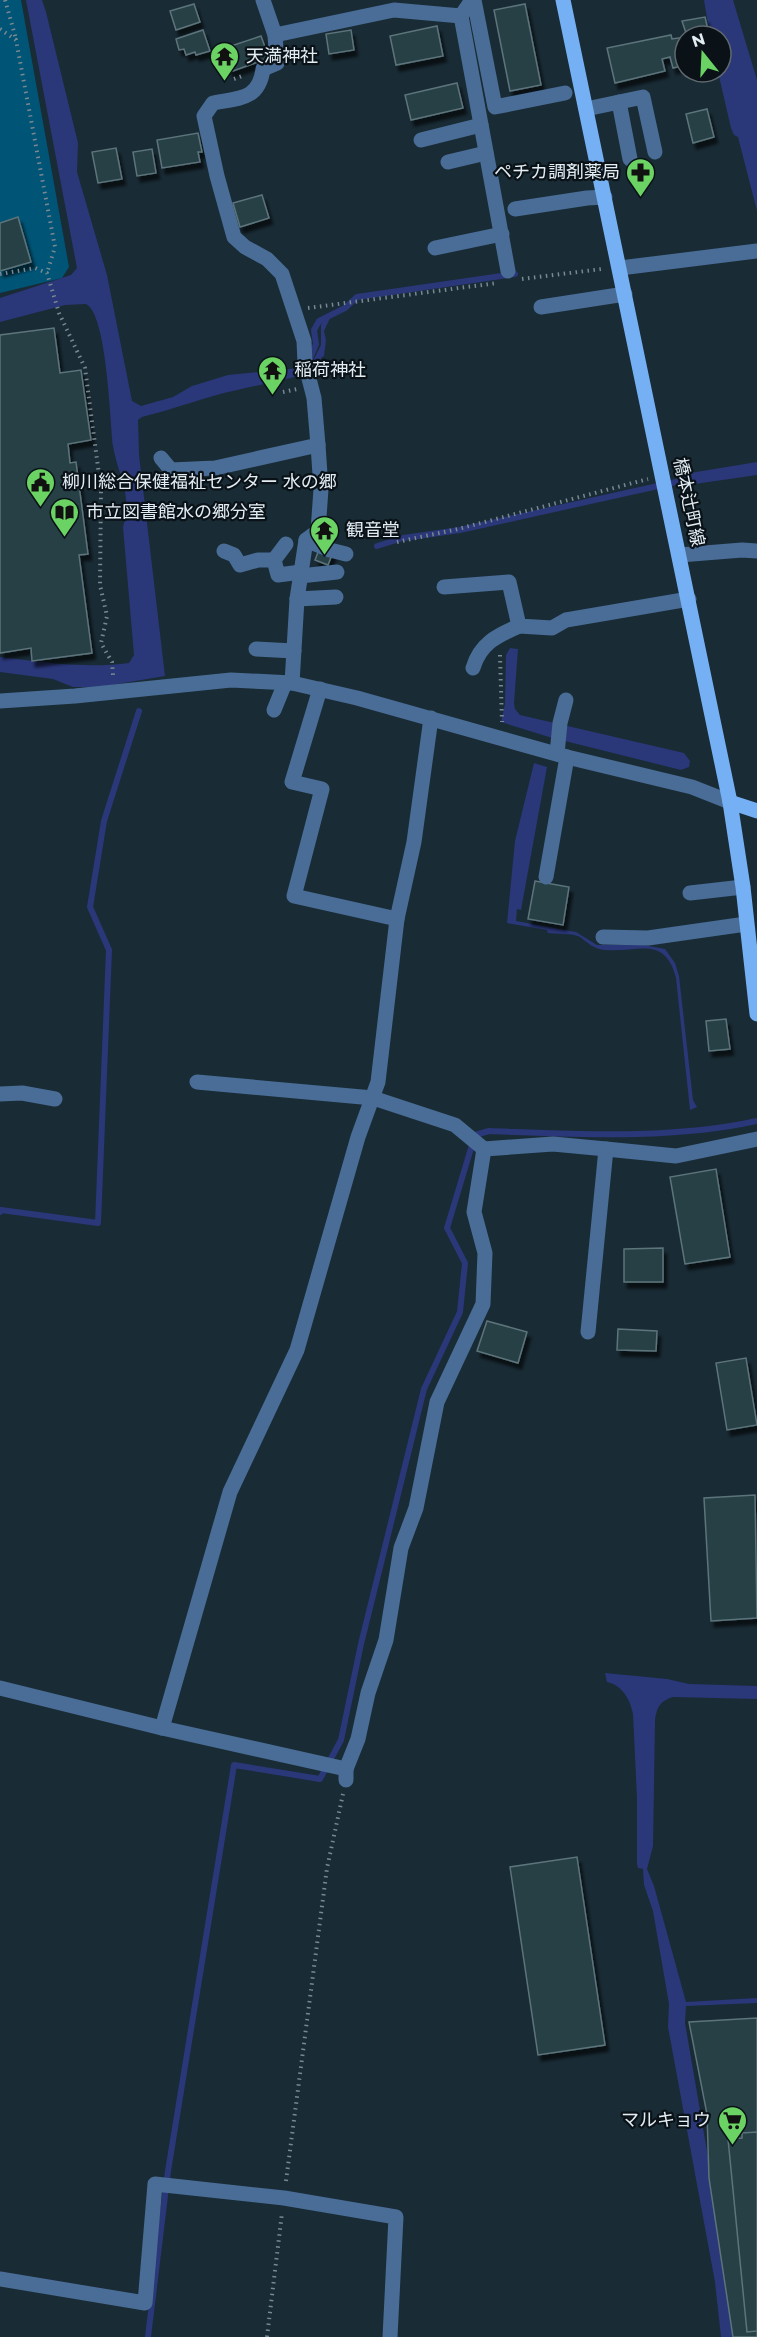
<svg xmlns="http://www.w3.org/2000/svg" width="757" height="2337" font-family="Montserrat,'Noto Sans JP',sans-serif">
  <defs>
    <filter id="shadow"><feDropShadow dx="3.5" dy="6" stdDeviation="1.5" flood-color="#0009"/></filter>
  </defs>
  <rect width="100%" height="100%" fill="#192b35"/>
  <path fill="#005476" d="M0,0H21L69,267L62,278L0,293Z"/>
  <g fill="#2a3779">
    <path d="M26,0H42L46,12L78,143L77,172L107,275L132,401L141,406L173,397L192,386L228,375L299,368L301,375C280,381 259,385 237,390C205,397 174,409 142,417L138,420L139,455L165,676L100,687H73L53,679L0,672V657C43,662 85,669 129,663L134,655L123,527C133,494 118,476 113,446C110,421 107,314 86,304L65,305L0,322V298L71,275L77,268Z"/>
    <path d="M704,0H733L757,80V211L738,137L734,135L731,128L718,72H721V36H710Z"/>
    <path d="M330,318L324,331L326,340L324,356L321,358L320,363L314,365L313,361L321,345V325L322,322Z"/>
    <path d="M757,462V475L688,485L684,474Z"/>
    <path d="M510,648L518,649L514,703L515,709L520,715L684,753L690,761L689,767L681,770L549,737L501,722L505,704L506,655Z"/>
    <path d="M534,763L547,767L521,910L517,909L516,921L576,932L597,945H643L665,949L675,963L679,976L693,1100L697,1107L690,1110L676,978C664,931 633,956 599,949C592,947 585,941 580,937C573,933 556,934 548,933L547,930L507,923L515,841Z"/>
    <path d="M605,1673L667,1679L689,1684L757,1686V1699L673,1697C660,1701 657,1707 655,1720L653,1846L647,1869L654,1886L686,2002L757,1998V2003L686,2006L685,2023L739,2337H721L715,2282L668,2027L669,2004L653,1911L644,1885L643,1869L638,1868L637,1864V1798L633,1714C630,1699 622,1685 607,1682Z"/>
  </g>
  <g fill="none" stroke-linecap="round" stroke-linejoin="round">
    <g stroke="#2a3779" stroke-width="6">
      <path d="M309,361L316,344L314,330L319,321L345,308L357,297L515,274"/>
      <path d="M377,546L403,538L460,530L694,478"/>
      <path d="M0,1212L1,1210L98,1223L109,950L90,907L104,821L139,711"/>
      <path d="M148,2337L168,2171L234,1765L320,1779L341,1740L361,1644L424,1389L460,1312L465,1263L447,1228L475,1135L489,1131C576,1134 671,1140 757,1121"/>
    </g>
  </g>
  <g fill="#283f45" stroke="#5c747b" stroke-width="1.5" filter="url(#shadow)">
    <path d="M194,4L200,22L176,30L170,11Z"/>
    <path d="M525,4L541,85L510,91L494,10Z"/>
    <path d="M705,17L708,30L702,31L703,36H687L682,21Z"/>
    <path d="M437,26L443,56L396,65L390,36Z"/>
    <path d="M203,30L210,51L196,55L195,52L186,55L184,49L179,50L176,39Z"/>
    <path d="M351,30L354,50L329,54L326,34Z"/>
    <path d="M671,35L672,39L685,37V65L673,68L670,57L662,59L665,71L615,83L607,48Z"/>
    <path d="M261,36L269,58L230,72L222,49Z"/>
    <path d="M457,83L463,108L411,120L405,95Z"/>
    <path d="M707,109L714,137L693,143L686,114Z"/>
    <path d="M198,133L202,152H198L200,162L162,168L157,140Z"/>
    <path d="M116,148L122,179L98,183L92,152Z"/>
    <path d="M152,149L156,173L137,176L133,152Z"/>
    <path d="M262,195L269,218L240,227L233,203Z"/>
    <path d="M18,217L31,262L0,271V223Z"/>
    <path d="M54,328L60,373L81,370L91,440L68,444L70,463L76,462L88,554L79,555L92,653L32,661L31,648L0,653V335Z"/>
    <path d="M320,547L333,552L328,565L315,560Z"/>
    <path d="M535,881L569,887L563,925L528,919Z"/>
    <path d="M726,1019L730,1049L709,1051L706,1021Z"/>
    <path d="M716,1169L730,1257L685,1264L670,1177Z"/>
    <path d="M663,1248V1282H624V1249Z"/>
    <path d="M487,1321L527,1332L518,1363L477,1351Z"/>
    <path d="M618,1329L657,1331L656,1351L617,1350Z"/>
    <path d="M746,1358L757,1425L727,1430L716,1363Z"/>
    <path d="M755,1495L757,1618L711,1621L704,1498Z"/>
    <path d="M577,1857L605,2045L538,2055L510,1867Z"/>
    <path d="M757,2018V2337H733L709,2178L707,2114L689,2022Z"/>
    <path d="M757,2132V2331L747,2332L728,2139L742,2138V2133Z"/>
  </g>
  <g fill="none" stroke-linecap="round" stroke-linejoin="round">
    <g stroke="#798891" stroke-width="4" stroke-dasharray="1.5 4.5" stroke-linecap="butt">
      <path d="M5,0L16,39"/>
      <path d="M0,29L16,40L55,247L47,273"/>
      <path d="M234,79L245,75"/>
      <path d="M0,274L35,268L47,273L59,313L85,368L101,490L100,585L107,616L101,643L112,662L113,675"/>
      <path d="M522,279L602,269"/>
      <path d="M308,308L497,283"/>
      <path d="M283,392L297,389"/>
      <path d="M397,542L458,529L648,479"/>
      <path d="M500,655L502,722"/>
      <path d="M286,2181L327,1868L343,1794"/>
      <path d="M267,2337L282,2213"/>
    </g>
    <g stroke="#496d96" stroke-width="15">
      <path d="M263,0L275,35L277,63L263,69C259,100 239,98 213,103L204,116L217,176L234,237L245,247L267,259L282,274L304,341L305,363L314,398L318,445L321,489L318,531L306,540L297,599L292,683"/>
      <path d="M472,0L461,16L508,271"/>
      <path d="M474,0L495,107L565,93"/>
      <path d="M275,35L394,10L461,16"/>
      <path d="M619,102L630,159"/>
      <path d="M586,109L643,97L655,152"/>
      <path d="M421,140L481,125"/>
      <path d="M448,162L486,153"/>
      <path d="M515,209L587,198L605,197"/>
      <path d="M435,248L502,234"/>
      <path d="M620,268L757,251"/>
      <path d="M541,307L625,294"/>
      <path d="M161,458L171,470L215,468L318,445"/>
      <path d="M306,540L330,550L346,554"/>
      <path d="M286,544L274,560L278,575L301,572"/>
      <path d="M224,551L234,555L240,565L258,560H274"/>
      <path d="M680,555L742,550L757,551"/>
      <path d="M300,576L337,572"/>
      <path d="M444,587L509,582L519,626L552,628L566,620L689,599"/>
      <path d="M297,599L336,597"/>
      <path d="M256,649L294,651"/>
      <path d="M473,668C480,644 496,636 519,626"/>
      <path d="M320,689L292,782L322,789L294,896L397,919"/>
      <path d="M0,701L75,696L231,680L292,683L357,698L567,757L692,787L730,802"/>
      <path d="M274,710L285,683"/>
      <path d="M557,754L560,723L566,700"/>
      <path d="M546,877L567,757"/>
      <path d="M690,893L743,887"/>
      <path d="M603,937L648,938L746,924"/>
      <path d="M197,1082L373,1098L455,1125L484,1149L553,1144L606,1149"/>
      <path d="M0,1094L22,1093L55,1099"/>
      <path d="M588,1332L606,1149L676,1156L757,1139"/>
      <path d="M0,1688L162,1728L346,1769V1780"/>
      <path d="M162,1728L230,1492L297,1350L358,1137L378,1082L397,919L414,842L431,718"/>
      <path d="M346,1769L358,1739L368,1693L386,1640L401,1548L416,1508L437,1402L483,1304L485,1253L474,1212L484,1149"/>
      <path d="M0,2279L145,2303L155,2184L284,2198L396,2217L390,2337"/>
    </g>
    <g stroke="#75b0f5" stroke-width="15">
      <path d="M563,0L730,802L743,887L757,1014"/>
      <path d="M730,802L757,811"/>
    </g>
  </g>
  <defs>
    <symbol id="temple-pin" viewBox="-11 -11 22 30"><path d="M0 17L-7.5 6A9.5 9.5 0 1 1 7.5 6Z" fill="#6ad364" stroke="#0a1217"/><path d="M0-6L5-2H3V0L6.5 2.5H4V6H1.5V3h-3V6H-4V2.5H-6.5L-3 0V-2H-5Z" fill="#111"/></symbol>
    <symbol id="pharmacy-pin" viewBox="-11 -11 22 30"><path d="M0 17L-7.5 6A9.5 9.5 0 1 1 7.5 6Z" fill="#6ad364" stroke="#0a1217"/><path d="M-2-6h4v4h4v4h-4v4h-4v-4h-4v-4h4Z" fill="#111"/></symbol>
    <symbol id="civic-pin" viewBox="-11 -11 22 30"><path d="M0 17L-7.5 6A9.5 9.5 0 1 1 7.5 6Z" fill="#6ad364" stroke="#0a1217"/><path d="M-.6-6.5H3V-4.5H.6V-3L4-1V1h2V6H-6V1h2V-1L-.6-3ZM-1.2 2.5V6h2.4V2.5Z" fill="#111"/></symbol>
    <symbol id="library-pin" viewBox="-11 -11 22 30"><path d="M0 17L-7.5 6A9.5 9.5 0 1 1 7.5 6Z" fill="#6ad364" stroke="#0a1217"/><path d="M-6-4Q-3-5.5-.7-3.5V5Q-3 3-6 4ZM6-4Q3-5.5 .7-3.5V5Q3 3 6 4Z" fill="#111"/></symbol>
    <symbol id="supermarket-pin" viewBox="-11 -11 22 30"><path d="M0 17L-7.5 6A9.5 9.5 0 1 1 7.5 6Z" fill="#6ad364" stroke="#0a1217"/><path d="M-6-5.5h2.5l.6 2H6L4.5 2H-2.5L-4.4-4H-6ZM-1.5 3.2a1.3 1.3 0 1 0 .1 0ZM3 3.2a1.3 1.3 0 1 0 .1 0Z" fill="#111"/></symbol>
  </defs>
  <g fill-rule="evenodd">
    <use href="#temple-pin" x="208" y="40" width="33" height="45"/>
    <use href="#pharmacy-pin" x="624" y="156" width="33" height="45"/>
    <use href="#temple-pin" x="256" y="354" width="33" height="45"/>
    <use href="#civic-pin" x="24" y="466" width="33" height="45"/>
    <use href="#library-pin" x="48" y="496" width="33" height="45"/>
    <use href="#temple-pin" x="308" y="514" width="33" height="45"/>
    <use href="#supermarket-pin" x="716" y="2104" width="33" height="45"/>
  </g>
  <g text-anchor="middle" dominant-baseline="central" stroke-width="4.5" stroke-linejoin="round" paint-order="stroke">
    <g font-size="18" fill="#e1ecf3" stroke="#0a1217" text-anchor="start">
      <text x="246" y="56">天満神社</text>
      <text x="620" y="172" text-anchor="end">ペチカ調剤薬局</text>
      <text x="294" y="370">稲荷神社</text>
      <text x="62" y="482">柳川総合保健福祉センター 水の郷</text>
      <text x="86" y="512">市立図書館水の郷分室</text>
      <text x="346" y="530">観音堂</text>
      <text x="711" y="2120" text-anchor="end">マルキョウ</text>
    </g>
    <g font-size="18" fill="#e1ecf3" stroke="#0a1217">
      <text transform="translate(689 502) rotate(78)">橋本辻町線</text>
    </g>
  </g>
  <g transform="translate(703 54) rotate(342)"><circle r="28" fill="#0a1217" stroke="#60696f" stroke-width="1.5"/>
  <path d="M0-4.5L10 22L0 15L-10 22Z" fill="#6ad364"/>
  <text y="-9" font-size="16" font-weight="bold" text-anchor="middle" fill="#e1ecf3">N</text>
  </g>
</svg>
